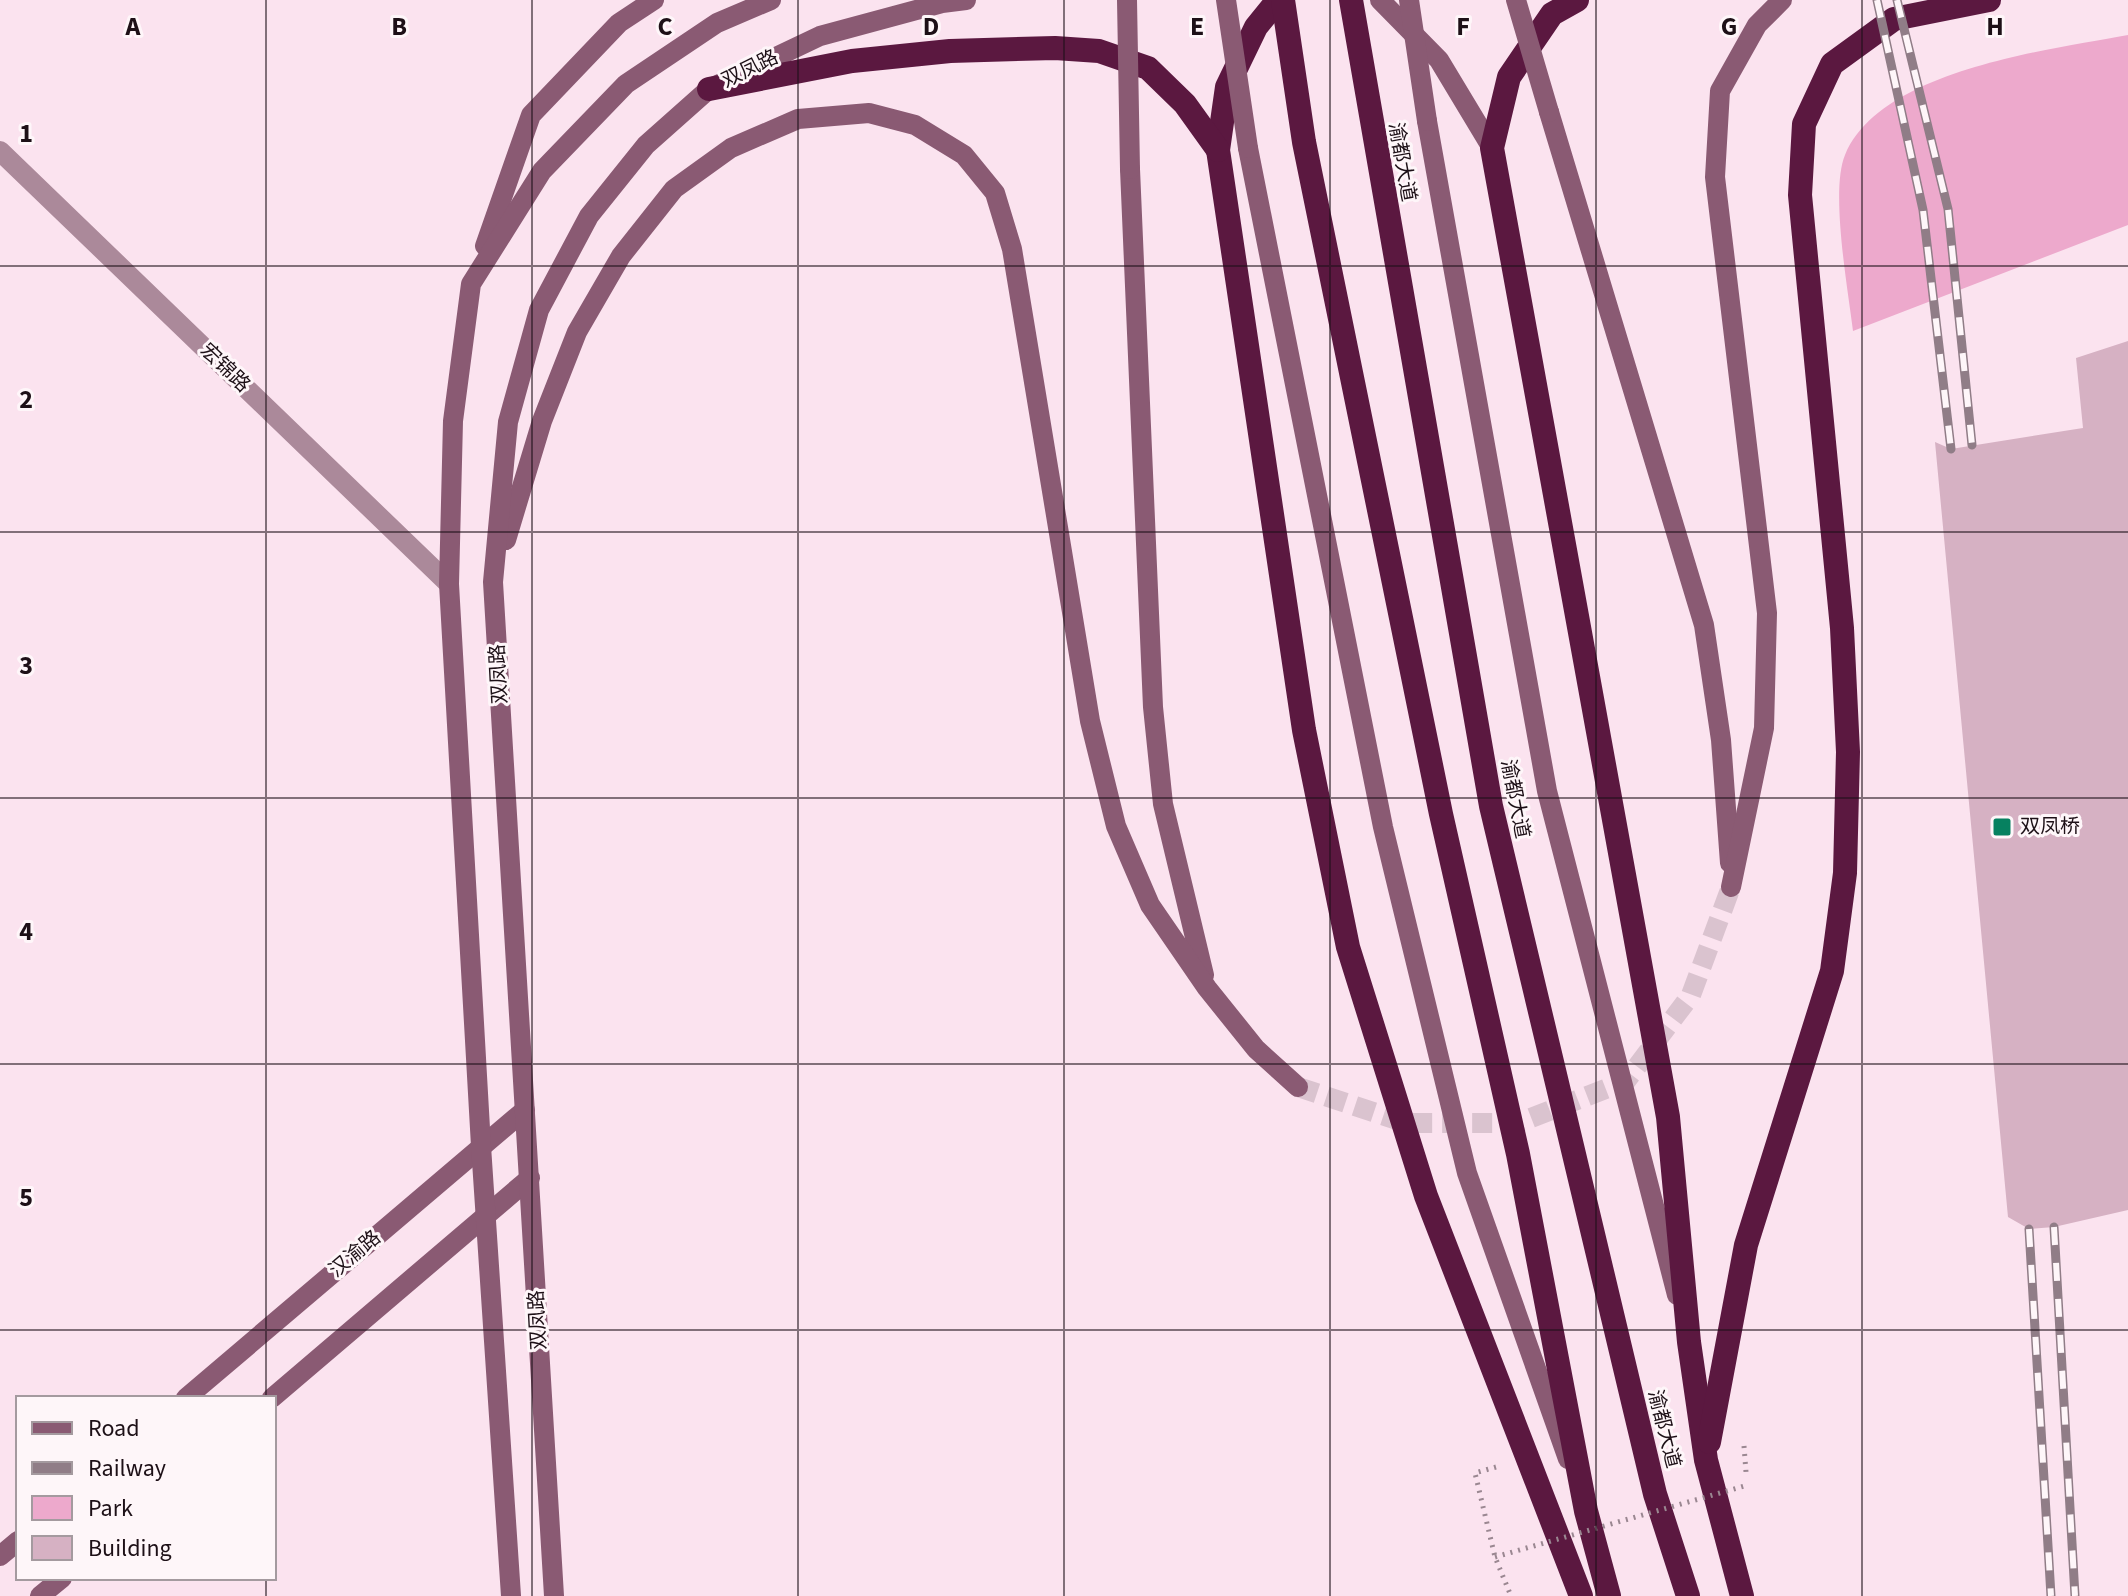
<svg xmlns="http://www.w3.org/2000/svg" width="2128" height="1596" font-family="'Source Sans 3','Noto Sans SC',sans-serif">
  <rect width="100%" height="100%" fill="#fbe3ef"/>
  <path fill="#eda9cc" d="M2128,35V225L1853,331C1848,289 1830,191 1845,155C1880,70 2048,50 2128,35Z"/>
  <path fill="#d6b1c3" d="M2128,341V1210L2054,1227L2029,1229L2008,1217L1935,442L1951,449L2083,428L2076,358Z"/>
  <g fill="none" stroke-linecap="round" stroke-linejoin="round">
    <path stroke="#dac3cf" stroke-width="20" stroke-dasharray="20 10" stroke-linecap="butt" d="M1298,1087L1406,1123H1518L1626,1081L1691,995L1731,887"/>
    <g stroke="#9a8791" stroke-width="5" stroke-dasharray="2 6" stroke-linecap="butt">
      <path d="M1744,1446L1746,1472"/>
      <path d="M1496,1467L1475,1473L1495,1557L1511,1596"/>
    </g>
    <path stroke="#ab899a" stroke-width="20" d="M0,151L449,584"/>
    <g stroke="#8a5a73" stroke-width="20">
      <path d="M1380,0L1439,60L1492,148"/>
      <path d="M1549,112L1704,625L1721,740L1730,863"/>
      <path d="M1427,121L1547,791L1677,1295"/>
      <path d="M1248,148L1383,827L1467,1173L1568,1459"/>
      <path d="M1130,169L1153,707L1163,804L1204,975"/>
      <path d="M485,246L531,115L619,23L654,0"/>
      <path d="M506,540L542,421L577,332L621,256L674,189L731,148L798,119L869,113L915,125L964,155L995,193L1012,249L1090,721L1116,826L1150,905L1207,988L1256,1049L1298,1087"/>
      <path d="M1731,887L1764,728L1767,613L1715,177L1720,91L1757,25L1782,0"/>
      <path d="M186,1398L525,1110"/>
      <path d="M272,1398L530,1178"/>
      <path d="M0,1556L18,1541"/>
      <path d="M40,1596L62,1578"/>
      <path d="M511,1596L481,1146L449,584L453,421L471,284L542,171L626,84L717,23L771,0"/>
      <path d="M554,1596L493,582L508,422L539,310L589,216L646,145L709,89L820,36L942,3L966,0"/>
    </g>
    <g stroke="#5b1840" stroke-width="24">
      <path d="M1278,0L1256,27L1227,87L1218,150L1304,730L1348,947L1426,1196L1581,1596"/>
      <path d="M1283,0L1304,142L1441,814L1518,1154L1586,1511L1609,1596"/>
      <path d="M1351,0L1491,806L1655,1494L1688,1596"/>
      <path d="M1577,0L1552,14L1509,77L1492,148L1668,1117L1689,1342L1706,1460L1742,1596"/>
      <path d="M709,89L852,61L950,51L1055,48L1099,51L1148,68L1185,104L1218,150"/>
      <path d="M1709,1442L1746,1245L1832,971L1845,873L1848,752L1842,628L1800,195L1804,124L1832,64L1894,19L1989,0"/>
    </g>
    <defs>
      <g id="rail">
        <path d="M1877,0L1923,210L1951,449"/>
        <path d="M1897,0L1948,209L1972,445"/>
        <path d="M2054,1227L2075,1596"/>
        <path d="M2029,1229L2051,1596"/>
      </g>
    </defs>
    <use href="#rail" stroke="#907d87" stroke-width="9"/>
    <use href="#rail" stroke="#fef6f9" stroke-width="6" stroke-dasharray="18" stroke-linecap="butt"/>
    <path stroke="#9a8791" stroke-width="5" stroke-dasharray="2 6" stroke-linecap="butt" d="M1495,1557L1748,1485"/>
    <g stroke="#8a5a73" stroke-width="20">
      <path d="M1127,0L1130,169"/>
      <path d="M1226,0L1248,148"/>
      <path d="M1409,0L1427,121"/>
      <path d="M1516,0L1549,112"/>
    </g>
  </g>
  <path fill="none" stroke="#1d1017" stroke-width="2" stroke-opacity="0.55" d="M266,0V1398M532,0V1596M798,0V1596M1064,0V1596M1330,0V1596M1596,0V1596M1862,0V1596M0,266H2128M0,532H2128M0,798H2128M0,1064H2128M0,1330H2128M266,1578V1596"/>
  <rect fill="#068160" stroke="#fef6f9" stroke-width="3" x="1992" y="817" width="20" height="20" rx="4"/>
  <g text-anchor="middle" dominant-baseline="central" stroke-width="6" stroke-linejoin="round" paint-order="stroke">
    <g font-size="20" fill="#1d1017" stroke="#fef6f9">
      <text transform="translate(750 69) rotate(-26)">双凤路</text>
      <text transform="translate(1402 162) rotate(80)">渝都大道</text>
      <text transform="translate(225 368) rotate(44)">宏锦路</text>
      <text transform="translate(499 674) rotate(-93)">双凤路</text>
      <text transform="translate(1515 799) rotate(79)">渝都大道</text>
      <text transform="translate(355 1254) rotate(-40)">汉渝路</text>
      <text transform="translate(538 1320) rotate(-93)">双凤路</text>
      <text transform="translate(1664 1429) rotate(76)">渝都大道</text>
    </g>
    <g font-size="20" fill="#1d1017" stroke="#fef6f9" text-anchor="start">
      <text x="2020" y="827">双凤桥</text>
    </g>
  </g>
  <g font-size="26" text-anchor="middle" font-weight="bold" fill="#1d1017" stroke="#fef6f9" stroke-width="6" stroke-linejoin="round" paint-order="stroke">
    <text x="133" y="35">A</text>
    <text x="399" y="35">B</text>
    <text x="665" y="35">C</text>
    <text x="931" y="35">D</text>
    <text x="1197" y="35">E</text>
    <text x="1463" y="35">F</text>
    <text x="1729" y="35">G</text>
    <text x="1995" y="35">H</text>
    <text x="26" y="142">1</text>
    <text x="26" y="408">2</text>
    <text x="26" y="674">3</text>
    <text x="26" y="940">4</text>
    <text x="26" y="1206">5</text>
  </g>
  <rect x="16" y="1396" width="260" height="184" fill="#fef6f9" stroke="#a49a9f" stroke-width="2"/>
  <rect x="32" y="1422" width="40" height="12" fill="#8a5a73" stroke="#a49a9f" stroke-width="2"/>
  <text x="88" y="1436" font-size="24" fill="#1d1017">Road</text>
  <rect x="32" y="1462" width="40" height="12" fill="#907d87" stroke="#a49a9f" stroke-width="2"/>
  <text x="88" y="1476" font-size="24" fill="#1d1017">Railway</text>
  <rect x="32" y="1496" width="40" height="24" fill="#eda9cc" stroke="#a49a9f" stroke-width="2"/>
  <text x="88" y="1516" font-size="24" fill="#1d1017">Park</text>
  <rect x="32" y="1536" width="40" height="24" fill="#d6b1c3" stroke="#a49a9f" stroke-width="2"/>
  <text x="88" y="1556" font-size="24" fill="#1d1017">Building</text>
</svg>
